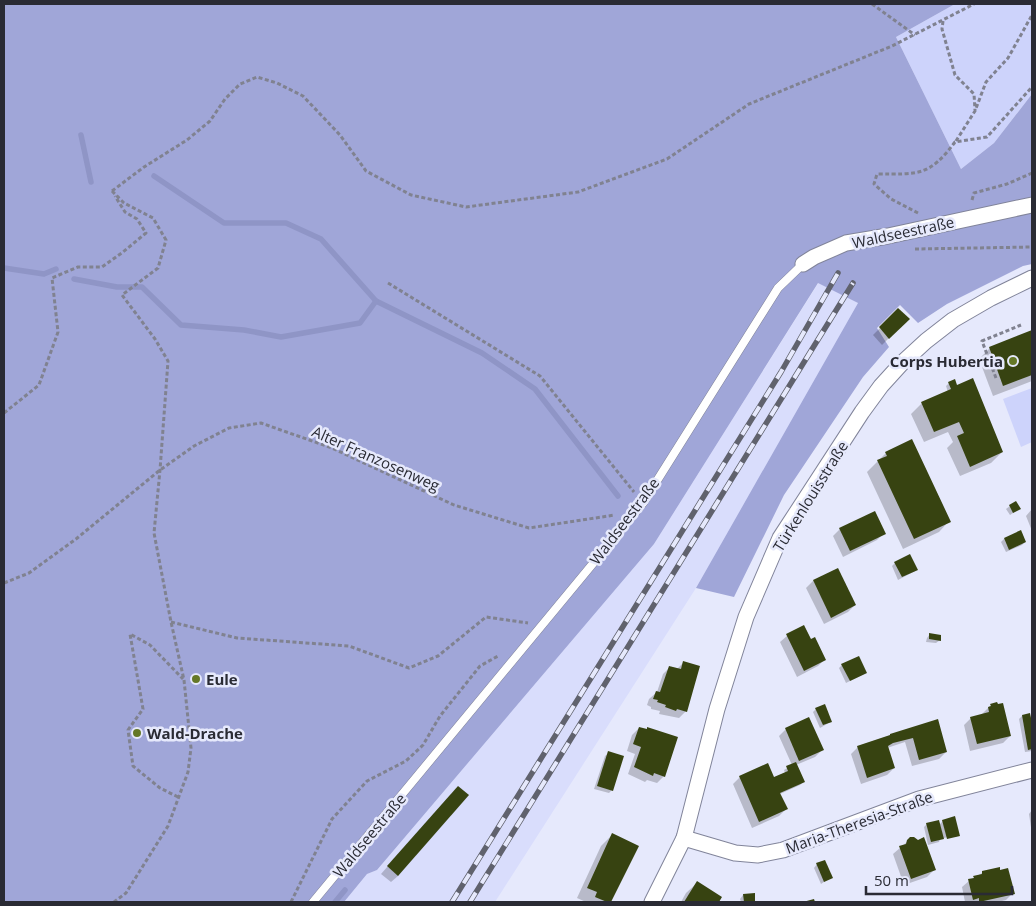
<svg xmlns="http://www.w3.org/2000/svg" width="1036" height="906" font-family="'Open Sans',sans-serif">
  <rect width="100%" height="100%" fill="#e6e9fc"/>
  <path fill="#d9ddfc" d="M819,282L858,303L696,588L495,902H344L367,874L377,870L654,544Z"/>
  <g fill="#cdd3fb">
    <path d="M955,4H1032V94L994,143L961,169L896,37Z"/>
    <path d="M1032,388V442L1021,447L1003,399Z"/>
  </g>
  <path fill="#a0a6d8" d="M4,4H955L896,37L961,169L994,143L1032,94V264L1023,266L947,304L918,323L900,305L877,328L889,347L863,377L784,495L734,597L696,588L858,303L818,283L654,544L377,870L367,874L344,902H4Z"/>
  <g fill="#0003">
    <path d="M898,310L908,319L882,345L873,335Z"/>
    <path d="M1032,332V381L993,396L979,359L990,348Z"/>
    <path d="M949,383L1002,452L991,463L960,476L947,448L953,442L948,432L924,442L911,414L922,403L948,392L946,386Z"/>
    <path d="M886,453L949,521L939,532L903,549L867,472Z"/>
    <path d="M1010,506L1019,509L1010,515L1006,509Z"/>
    <path d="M1032,509V531L1026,516Z"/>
    <path d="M840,529L884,533L877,540L843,557L833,536Z"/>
    <path d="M1004,539L1025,542L1022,545L1006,552L1001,542Z"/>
    <path d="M895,563L917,570L898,580L892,566Z"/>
    <path d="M837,569L855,605L848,612L824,624L806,588L813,581Z"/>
    <path d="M804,627L811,641L825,659L818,666L797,677L780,642L787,636Z"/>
    <path d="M930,634L940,640L936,643L926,642L927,638Z"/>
    <path d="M684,662L686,711L679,718L659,714L660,711L651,709V707L647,705L649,699L657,692L663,674L670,667L677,669Z"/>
    <path d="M842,665L866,673L846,683L839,668Z"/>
    <path d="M991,705L1010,736L1003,743L970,751L964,725L971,718L981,715Z"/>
    <path d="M816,709L831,721L827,724L820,728L813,712Z"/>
    <path d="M1029,715L1032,729V751L1025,752L1019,719L1022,716Z"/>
    <path d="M639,728L646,730L648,728L664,776L657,783L647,780L645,782L628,774L635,754L627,751L632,735Z"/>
    <path d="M786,729L822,750L815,757L796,765L803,782L800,785L780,794L786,809L779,816L752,828L733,784L740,777L773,778L785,773L784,770L792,765L779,736Z"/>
    <path d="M910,729L946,752L939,759L912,766L905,742L887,748L894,768L887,775L861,784L851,754L858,747Z"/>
    <path d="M609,753L612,790L609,793L594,789L605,756Z"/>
    <path d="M451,794L398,876L391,882L381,874Z"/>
    <path d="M1032,810V834L1029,814Z"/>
    <path d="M943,821L958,835L956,837V835L940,839L939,842L928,845L924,827L927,824L939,825Z"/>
    <path d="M612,835L637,846L610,902H586L577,898L601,846Z"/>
    <path d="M908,841L934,870L927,877L904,885L893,854Z"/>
    <path d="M817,864L831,877L821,884L814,868Z"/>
    <path d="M982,873L1013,893L1006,900L998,902H965L962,887L969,881Z"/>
    <path d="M697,883L721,897L717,902H681L686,893Z"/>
    <path d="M743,895H753L754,902H741L740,899Z"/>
  </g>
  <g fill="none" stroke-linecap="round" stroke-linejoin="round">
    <g stroke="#8f95c6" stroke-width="5.5">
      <path d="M81,135L91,182"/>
      <path d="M154,176L224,223H286L321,239L376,301L482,353L535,389L618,496"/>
      <path d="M4,268L44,274L56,269"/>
      <path d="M74,279L117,287H142L181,325L244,330L281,337L360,323L376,301"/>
      <path d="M335,902L345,890"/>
    </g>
  </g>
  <g fill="#374311">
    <path d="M898,308L910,319L889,339L879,327Z"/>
    <path d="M1032,330V375L1003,386L989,347Z"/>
    <path d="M973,378L1003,452L970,467L957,436L964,433L959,422L934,432L921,402L951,389L948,382L955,379L957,385Z"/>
    <path d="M912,439L951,522L914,539L877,460L887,456L885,452Z"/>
    <path d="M1016,501L1021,509L1013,513L1009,505Z"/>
    <path d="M875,511L886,534L850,551L839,528Z"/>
    <path d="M1021,530L1026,542L1009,550L1004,538Z"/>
    <path d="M910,554L918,570L902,577L894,562Z"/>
    <path d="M838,568L856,605L831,618L813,580Z"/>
    <path d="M804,625L811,639L815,637L826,660L804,671L786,634Z"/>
    <path d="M929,633L941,635V641L929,639Z"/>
    <path d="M859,656L867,673L850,681L841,664Z"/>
    <path d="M683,661L700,666L687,712L677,709L676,711L665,707L666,705L657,702L658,700L653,699L656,691L660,692L669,666L681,669Z"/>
    <path d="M997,702L998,704L1003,703L1011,736L977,744L970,717L989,712L988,707L991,706L990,704Z"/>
    <path d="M825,704L832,722L823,725L815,708Z"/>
    <path d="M1030,713L1032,723V749L1028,750L1022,715Z"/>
    <path d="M809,717L824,750L799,761L785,728Z"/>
    <path d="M938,719L947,752L919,760L913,738L893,743L888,746L895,768L867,778L857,746L890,735V734Z"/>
    <path d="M639,727L647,729V727L678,737L665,777L654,773L653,776L634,767L641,747L633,744Z"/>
    <path d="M608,751L624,756L613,791L597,786Z"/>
    <path d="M796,762L805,782L780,793L788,809L759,822L739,776L768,763L774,777L788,771L786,766Z"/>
    <path d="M458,786L469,795L398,876L387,866Z"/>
    <path d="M955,816L960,836L947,839L942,820Z"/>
    <path d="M939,820L944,839L931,842L926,823Z"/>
    <path d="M612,833L639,846L611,902H607L595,897L597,892L587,888Z"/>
    <path d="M910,837H914L918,840L924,837L936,870L911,879L899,846L906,844L907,840Z"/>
    <path d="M825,860L833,878L824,882L816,863Z"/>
    <path d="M1000,867V870L1008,868L1015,894L979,902V898L973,900L968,879L974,878L973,876L982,874V871Z"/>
    <path d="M697,881L722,897L719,902H684Z"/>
    <path d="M755,893V902H744L743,894Z"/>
    <path d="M814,899L815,902H803Z"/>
  </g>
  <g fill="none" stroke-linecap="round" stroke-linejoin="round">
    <defs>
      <path id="lane" d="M313,902L643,503L778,288L803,264"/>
      <g id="street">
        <path d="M803,264L814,257L846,243L888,236L1032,205"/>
        <path d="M684,838L735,853L758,855L783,850L919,799L1032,770"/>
        <path d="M652,902L684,838L717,709L746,617L780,538L862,412L881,386L901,364L926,341L953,320L991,298L1032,278"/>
      </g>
    </defs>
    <use href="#lane" stroke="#81849a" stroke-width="9"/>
    <use href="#street" stroke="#81849a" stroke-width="17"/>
    <g stroke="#808290" stroke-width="3" stroke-dasharray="4 2.5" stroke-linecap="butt">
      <path d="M872,4L915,35"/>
      <path d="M943,21L942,29L955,75L974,94L975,110"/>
      <path d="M956,141L975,111L986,82L1008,58L1032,15"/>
      <path d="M112,191L144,167L187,140L210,121L225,99L240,84L257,77L277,83L303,96L340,135L366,171L411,195L466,207L578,192L667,159L749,104L892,46L974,4"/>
      <path d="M112,191L124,203L153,218L166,240L158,268L122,295L155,339L168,361L160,470L154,533L171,622L184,680L191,748L188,772L168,826L126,893L114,902"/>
      <path d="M972,200L974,193L1007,184L1032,173"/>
      <path d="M918,213L891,199L874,184L877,174C918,174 929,177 955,142L987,137L1032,87"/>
      <path d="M915,249L1032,247"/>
      <path d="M388,283L540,376L634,492"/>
      <path d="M996,378L982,341L1021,325"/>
      <path d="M4,413L39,385L58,332L52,278L78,267H102L123,252L146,233L137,219L125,212L115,196"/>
      <path d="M4,583L29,573L76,539L160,470L194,446L229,428L261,423L332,448L454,505L529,528L615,515"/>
      <path d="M171,622L237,638L349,646L409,668L438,656L486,617L528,623"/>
      <path d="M178,797L160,788L133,766L128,730L143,709L130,634L150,645L183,679"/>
      <path d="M291,902L332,819L367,781L406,761L423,745L440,716L480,666L498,656"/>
    </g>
    <use href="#lane" stroke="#fff" stroke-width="8"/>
    <use href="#street" stroke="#fff" stroke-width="15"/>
    <defs>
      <g id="rail">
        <path d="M452,902L781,372L838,273"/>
        <path d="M470,902L853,283"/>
      </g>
    </defs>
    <use href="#rail" stroke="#60626d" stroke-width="5.5"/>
    <use href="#rail" stroke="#e6e9fc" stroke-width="4" stroke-dasharray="11" stroke-linecap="butt"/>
  </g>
  <g fill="#657827" stroke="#e6e9fc" stroke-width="2">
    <circle cx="1013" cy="361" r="5"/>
    <circle cx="196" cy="679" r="5"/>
    <circle cx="137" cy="733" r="5"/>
  </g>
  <g text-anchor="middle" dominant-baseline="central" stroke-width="5" stroke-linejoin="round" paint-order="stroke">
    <g font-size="15" fill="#2a2b34" stroke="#e6e9fc">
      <text transform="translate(903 232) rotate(-12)">Waldseestraße</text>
      <text transform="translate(376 458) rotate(24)">Alter Franzosenweg</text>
      <text transform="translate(810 496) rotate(-58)">Türkenlouisstraße</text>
      <text transform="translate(624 521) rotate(-53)">Waldseestraße</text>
      <text transform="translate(859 822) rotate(-20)">Maria-Theresia-Straße</text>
      <text transform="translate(369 835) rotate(-50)">Waldseestraße</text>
    </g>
    <g font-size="15" font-weight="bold" fill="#2a2b34" stroke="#e6e9fc" text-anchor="start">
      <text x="1003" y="361" text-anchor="end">Corps Hubertia</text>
      <text x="206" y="679">Eule</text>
      <text x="147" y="733">Wald-Drache</text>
    </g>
  </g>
  <rect width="1036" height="906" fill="none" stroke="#2a2b34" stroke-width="10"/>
  <path d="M866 886v8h146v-8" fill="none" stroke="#2a2b34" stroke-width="2.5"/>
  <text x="874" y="886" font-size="15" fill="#2a2b34" stroke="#e6e9fc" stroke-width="4" paint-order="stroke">50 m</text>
</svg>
